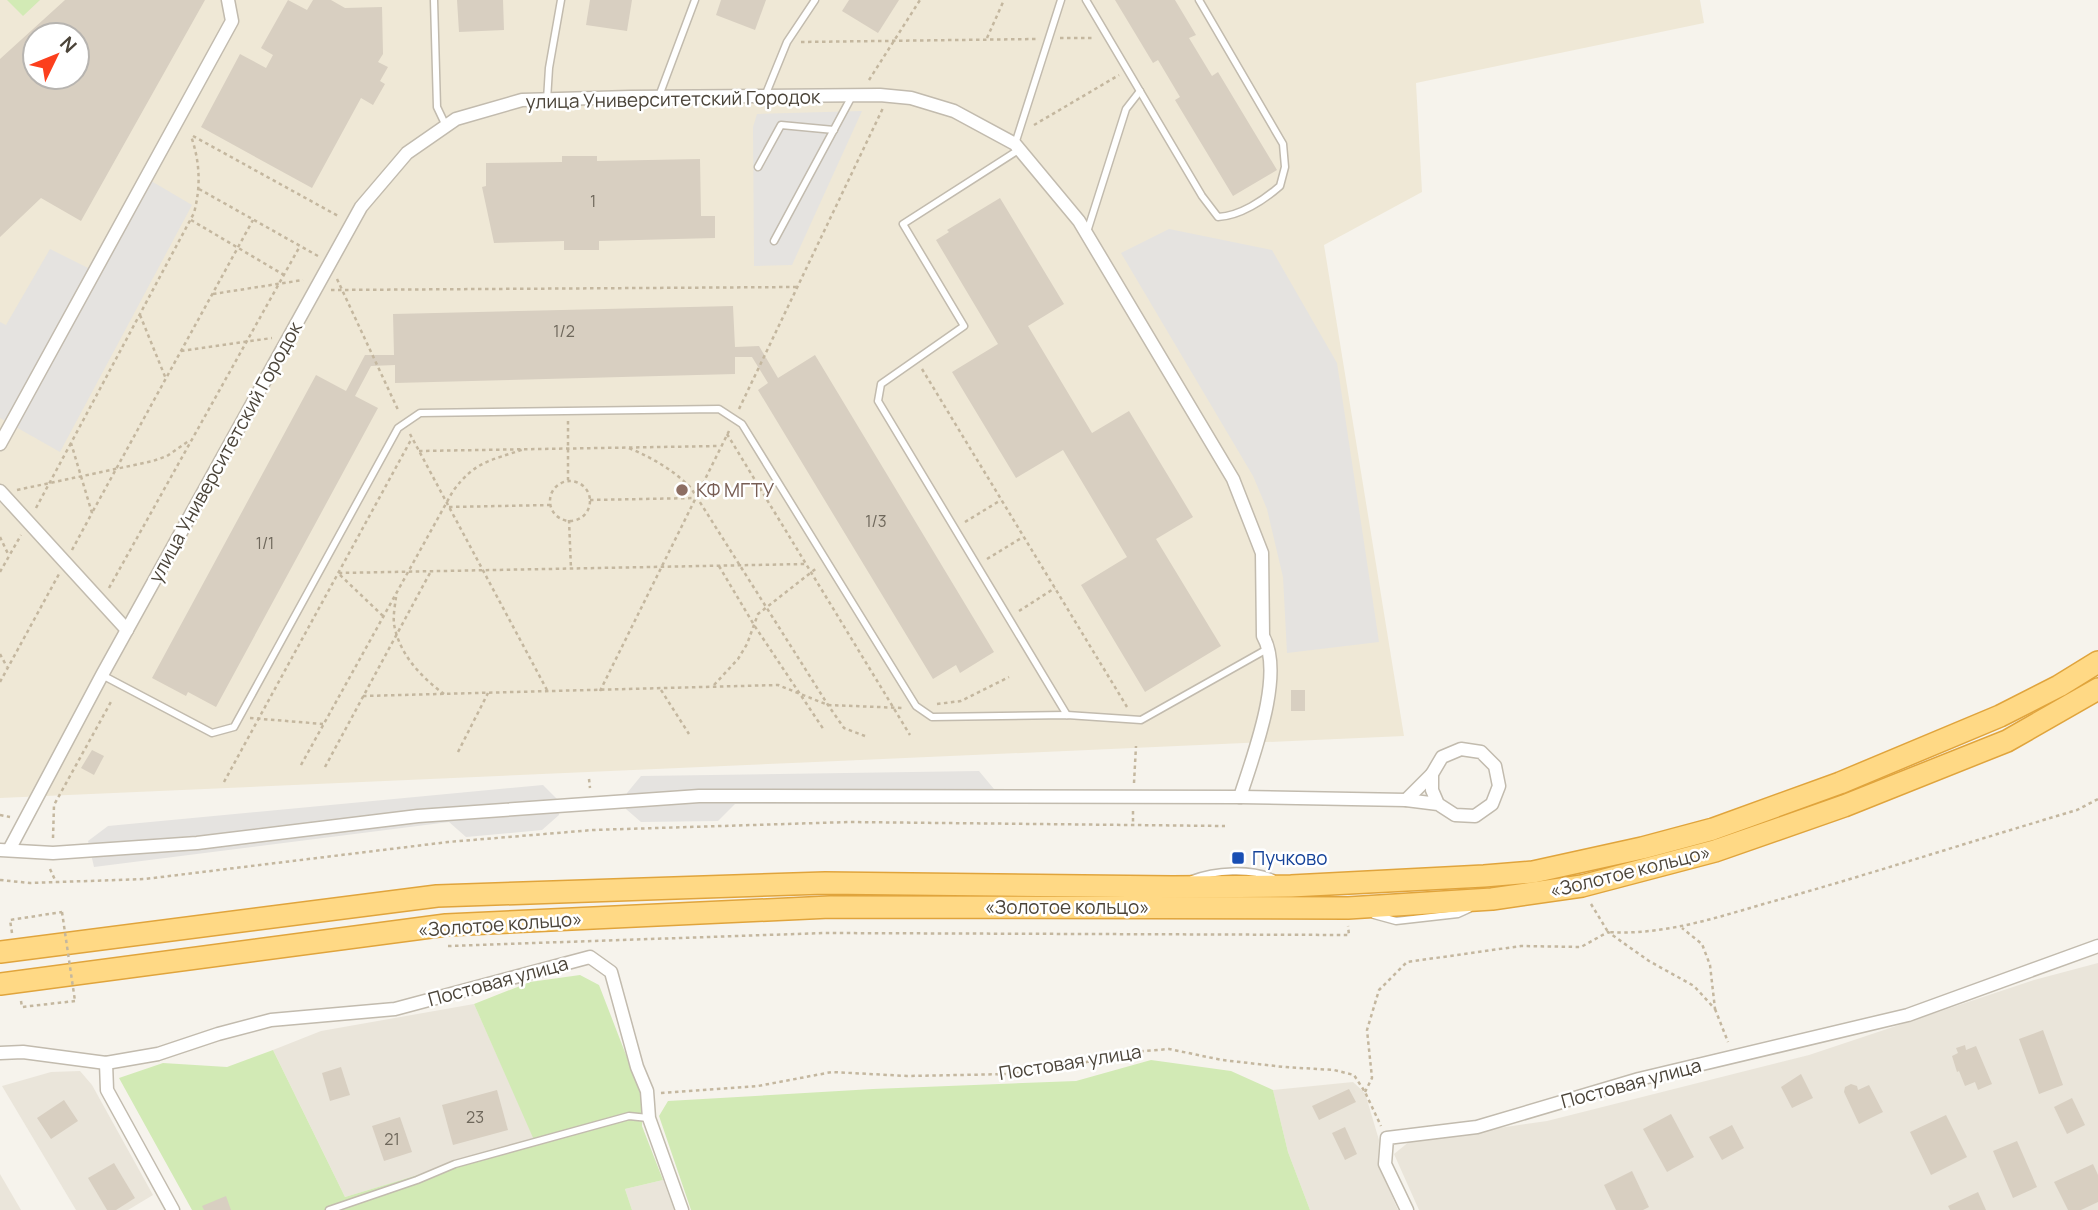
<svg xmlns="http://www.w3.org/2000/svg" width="2098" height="1210" font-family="Manrope,sans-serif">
  <rect width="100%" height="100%" fill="#f6f3ec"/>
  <g fill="#eae5da">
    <path d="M2098,963V1210H1419L1394,1154L1410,1141L1547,1121L1809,1055L2034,980Z"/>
    <path d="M474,1004L535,1140L345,1197L273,1050L321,1031Z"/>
    <path d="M80,1071L92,1085L153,1195L128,1210H76L2,1086L51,1072Z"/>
    <path d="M1353,1082L1365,1093L1379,1140L1378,1165L1398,1210H1310L1288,1152L1273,1090Z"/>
    <path d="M0,1174L21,1210H0Z"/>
    <path d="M663,1180L674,1210H632L625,1189Z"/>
  </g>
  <path fill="#efe8d6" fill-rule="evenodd" d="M0,0H1700L1704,23L1416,83L1422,192L1324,245L1404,736L0,798ZM35,35H77V77H35Z"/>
  <g fill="#d2eab5">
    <path d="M7,0H40L23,16Z"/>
    <path d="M580,975L599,985L643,1099L642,1126L663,1180L625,1189L632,1210H192L119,1078L163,1063L227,1067L273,1050L345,1197L534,1140L474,1004L530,982Z"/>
    <path d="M1151,1060L1231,1071L1273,1090L1288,1152L1310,1210H691L659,1116L668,1101L873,1089L1076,1081Z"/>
  </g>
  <g fill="#e5e3e0">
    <path d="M862,111L792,265L754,266L753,127L757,114Z"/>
    <path d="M141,175L192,205L60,452L0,418V322L6,325L50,249L88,268Z"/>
    <path d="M1169,229L1272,250L1337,363L1379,642L1287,653L1283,577L1267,509L1253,476L1121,253Z"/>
    <path d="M979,771L994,789L993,804H735L718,821L641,822L626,809L627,793L641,776Z"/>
    <path d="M543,785L557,799L559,815L542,830L466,837L449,822L94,867L88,841L108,826Z"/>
  </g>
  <g fill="#d8cfc1" fill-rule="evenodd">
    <path d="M65,0H205L81,221L41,198L0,237V59ZM35,35H77V77H35Z"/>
    <path d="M288,0L307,10L313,0H331L345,8L382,7L383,54L378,62L388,67L380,81L385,84L373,105L361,98L312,188L201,127L240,54L266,68L273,55L261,48Z"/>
    <path d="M457,0H503L504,30L459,32Z"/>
    <path d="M590,0H632L627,31L586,25Z"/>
    <path d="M721,0H766L755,30L716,15Z"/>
    <path d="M849,0H899L878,33L842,11Z"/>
    <path d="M1115,0H1175L1196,35L1189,38L1212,76L1218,72L1277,170L1233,196L1175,100L1180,97L1158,60L1153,63Z"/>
    <path d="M562,156H597V161L700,159L701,216H715V238L599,241V250H564V241L494,243L482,187L486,186V163L562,162Z"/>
    <path d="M1000,198L1064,304L1028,326L1092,433L1129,411L1193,517L1156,539L1221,646L1145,692L1081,585L1127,557L1063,450L1016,478L952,372L998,344L936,240L949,232L947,230Z"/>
    <path d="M733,306L735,347L759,346L778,378L815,355L994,652L960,673L956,665L933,679L758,390L768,383L752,357H735V374L395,383V365L371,366L355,396L378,408L216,707L188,692L186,696L152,678L316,375L346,391L365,355H394L393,314Z"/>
    <rect x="1291" y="690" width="14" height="21"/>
    <path d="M92,750L104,756L94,775L81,768Z"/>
    <path d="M2043,1030L2063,1085L2039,1094L2019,1039Z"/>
    <path d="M1965,1045L1966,1050L1976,1046L1992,1084L1978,1090L1975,1082L1965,1086L1959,1071L1957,1072L1952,1056L1958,1053L1956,1048Z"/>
    <path d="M341,1067L350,1095L330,1101L322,1073Z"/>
    <path d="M1801,1074L1813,1098L1792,1108L1781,1087Z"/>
    <path d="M1851,1084L1857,1086L1858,1090L1869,1085L1883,1112L1859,1124L1844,1092L1845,1087Z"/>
    <path d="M1349,1089L1356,1102L1319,1120L1312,1106Z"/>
    <path d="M497,1090L508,1130L453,1145L442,1105Z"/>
    <path d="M2072,1098L2085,1125L2067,1134L2054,1107Z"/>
    <path d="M64,1100L78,1121L51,1139L37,1118Z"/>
    <path d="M1671,1114L1694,1157L1667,1172L1643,1129Z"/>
    <path d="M1946,1115L1967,1157L1931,1175L1910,1132Z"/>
    <path d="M400,1117L412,1152L384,1161L372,1126Z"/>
    <path d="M1732,1125L1744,1148L1722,1160L1709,1137Z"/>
    <path d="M1345,1127L1357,1154L1345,1160L1332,1133Z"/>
    <path d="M2017,1141L2037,1187L2013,1198L1993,1151Z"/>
    <path d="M114,1163L135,1198L116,1210H107L88,1178Z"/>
    <path d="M2093,1164L2098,1175V1202L2081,1210H2068L2054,1182Z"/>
    <path d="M1632,1171L1649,1207L1643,1210H1616L1604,1185Z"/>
    <path d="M1978,1192L1986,1210H1950L1948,1206Z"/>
    <path d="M226,1196L231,1210H204L202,1206Z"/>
  </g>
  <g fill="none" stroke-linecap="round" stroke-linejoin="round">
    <defs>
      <g id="service">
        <path d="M434,0L437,107L446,126"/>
        <path d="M1086,0L1202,196L1218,217C1240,216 1264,200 1280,186L1285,167L1283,144L1199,0"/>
        <path d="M659,96L695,0"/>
        <path d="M765,96L787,42L815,0"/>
        <path d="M547,100L549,68L561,0"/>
        <path d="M1015,144L1061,0"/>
        <path d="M1020,149L903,224L964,326L881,384L878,401L1067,715"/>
        <path d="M758,167L781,125L834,130"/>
        <path d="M1087,232L1126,109L1140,91"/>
        <path d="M774,241L852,96"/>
        <path d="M102,675L212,733L234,727L398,428L420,413L719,409L742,424L916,706L932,717L1067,715L1141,720L1269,648"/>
        <path d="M1192,879C1215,870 1250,868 1273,878"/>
        <path d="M1374,915L1396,921L1458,914L1469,909"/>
        <path d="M329,1210L417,1180L455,1164L629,1116L648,1118"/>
      </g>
      <g id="minor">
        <path d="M0,444L232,21L228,0"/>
        <path d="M0,491L127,630"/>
        <path d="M1406,800L1432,774"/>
        <path d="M0,850L53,853L197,843L418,816L699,796L1240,797L1406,800L1438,804L1455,815L1475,816L1492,804L1499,786L1495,766L1481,752L1461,749L1442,757L1432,774V790L1438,804"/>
        <path d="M9,850L102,675L361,207L407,153L456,119L522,100L630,97L880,95L911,98L954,111L1015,144L1079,221L1233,479L1262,553L1263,636C1285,674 1253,756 1240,797"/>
        <path d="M0,1053L23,1052L106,1063L158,1054L218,1034L271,1020L395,1009L590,957L611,972L637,1067L647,1091L649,1118L682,1210"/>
        <path d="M106,1063L107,1090L173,1210"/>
        <path d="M1407,1210L1385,1164L1387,1138L1477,1127L1639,1079L1908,1015L2098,946"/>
      </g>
      <g id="trunk">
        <path d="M0,952L437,896L825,883L1172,887L1291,886L1484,876L1533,872L1642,848L1713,829L1840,783L2000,716L2059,686L2098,662"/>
        <path d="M0,984L446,925L830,907L1348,908L1492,899L1582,886L1715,851L1844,806L2007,741L2098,689"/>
      </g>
    </defs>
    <use href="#service" stroke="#c2bbae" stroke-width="9"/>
    <use href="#minor" stroke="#c2bbae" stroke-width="15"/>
    <use href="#trunk" stroke="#e0a43c" stroke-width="24"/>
    <g stroke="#c4b79f" stroke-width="2.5" stroke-dasharray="3.5 3.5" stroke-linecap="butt">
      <path d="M987,38L1004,0"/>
      <path d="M1060,38H1095"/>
      <path d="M801,42L1036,39"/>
      <path d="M869,80L920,0"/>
      <path d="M1034,125L1119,75"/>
      <path d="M193,136L340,217"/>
      <path d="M199,189L318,256"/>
      <path d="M191,220L284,275"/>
      <path d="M337,279L399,412"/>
      <path d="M331,290L797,287"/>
      <path d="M213,294L303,280"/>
      <path d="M140,315L166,379"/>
      <path d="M181,351L272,338"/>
      <path d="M922,369L1127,707"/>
      <path d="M739,409L883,108"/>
      <path d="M568,421V480"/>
      <path d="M410,434L547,690"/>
      <path d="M727,434L910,735"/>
      <path d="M629,448C654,459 672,469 691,488L828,705L844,728L865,736"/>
      <path d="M419,451L720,446"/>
      <circle cx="570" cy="501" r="20"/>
      <path d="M17,490L153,461L167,456L190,440"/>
      <path d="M590,500L695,498"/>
      <path d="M449,507L550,505"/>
      <path d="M36,508L71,443"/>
      <path d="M93,511L253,220"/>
      <path d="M569,520L571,569"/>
      <path d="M965,522L1001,500"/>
      <path d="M0,537L9,556"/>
      <path d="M72,550L92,513L71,443L194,213C201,186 200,162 191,136"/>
      <path d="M987,559L1023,537"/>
      <path d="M719,566L754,625L824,730"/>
      <path d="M0,572L21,535"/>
      <path d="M109,588L300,246"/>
      <path d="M396,597C395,605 393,616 394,624C399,654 421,677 444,694"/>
      <path d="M1019,611L1055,588"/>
      <path d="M383,616L338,573L806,564"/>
      <path d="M0,654L7,667"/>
      <path d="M0,682L59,574"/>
      <path d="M714,685L738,659L747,644L758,614L818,567"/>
      <path d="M661,690L689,734"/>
      <path d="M600,691L729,431"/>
      <path d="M363,696L778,685L828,705L903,708"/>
      <path d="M937,704L961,701L1009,677"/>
      <path d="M250,718L323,724"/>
      <path d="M458,752L488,693"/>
      <path d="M301,765L453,491C475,461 490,461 524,449"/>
      <path d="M325,767L431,571"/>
      <path d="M589,779L590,788"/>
      <path d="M224,782L412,438"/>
      <path d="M1134,783L1136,746"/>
      <path d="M1133,811V825"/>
      <path d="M0,815L10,817"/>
      <path d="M53,838L54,805L112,700"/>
      <path d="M50,869L56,882"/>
      <path d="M0,880L30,883L145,879L448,842L593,830L849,822L1225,826"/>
      <path d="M1591,904L1608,932C1669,936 1726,914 1785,898C1883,870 1979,839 2077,810L2098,799"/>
      <path d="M12,933L10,920L62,912"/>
      <path d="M448,946L824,933L1349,935L1348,926"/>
      <path d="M21,1001L22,1007L75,1001"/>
      <path d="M1715,1009L1728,1042"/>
      <path d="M1365,1092L1372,1078L1367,1030L1379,990L1407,962L1521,946L1581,947L1608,932L1649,961L1694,986L1715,1009L1710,965L1702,944L1682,928"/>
      <path d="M661,1093L758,1086L832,1072L907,1076L1011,1074L1072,1065L1133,1052L1169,1049L1222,1060L1284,1067L1334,1070L1354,1075L1365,1092L1381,1126"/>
    </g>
    <use href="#service" stroke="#fff" stroke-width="6"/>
    <use href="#minor" stroke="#fff" stroke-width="12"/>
    <use href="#trunk" stroke="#ffd985" stroke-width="21"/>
    <path stroke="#c4b79f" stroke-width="2.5" stroke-dasharray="3.5 3.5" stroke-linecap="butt" d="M62,912L75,1001"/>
  </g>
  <circle fill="#8d6e63" stroke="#fff" stroke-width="2.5" cx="682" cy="490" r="7"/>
  <rect fill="#1a4fb4" stroke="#fff" stroke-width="2.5" x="1231" y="851" width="14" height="14" rx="3.5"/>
  <g text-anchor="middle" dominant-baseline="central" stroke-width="5" stroke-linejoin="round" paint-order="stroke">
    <g font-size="16" fill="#6e675b">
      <text x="593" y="201">1</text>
      <text x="564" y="331">1/2</text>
      <text x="876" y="521">1/3</text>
      <text x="265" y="543">1/1</text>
      <text x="475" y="1117">23</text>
      <text x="392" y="1139">21</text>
    </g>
    <g font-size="19" fill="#4b4439" stroke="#fff">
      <text transform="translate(673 99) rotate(-1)">улица Университетский Городок</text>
      <text transform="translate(225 452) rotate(-61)">улица Университетский Городок</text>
      <text transform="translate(1630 871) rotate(-14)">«Золотое кольцо»</text>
      <text x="1067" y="907">«Золотое кольцо»</text>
      <text transform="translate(500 924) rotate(-4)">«Золотое кольцо»</text>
      <text transform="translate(498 981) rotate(-15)">Постовая улица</text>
      <text transform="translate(1070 1062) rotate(-9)">Постовая улица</text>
      <text transform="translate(1631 1083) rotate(-15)">Постовая улица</text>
    </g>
    <g font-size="19" fill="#785e54" stroke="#fff" text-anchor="start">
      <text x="696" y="490">КФ МГТУ</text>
    </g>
    <g font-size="19" fill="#164399" stroke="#fff" text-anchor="start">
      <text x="1252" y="858">Пучково</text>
    </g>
  </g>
  <g transform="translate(56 56) rotate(47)"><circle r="33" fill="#ffffff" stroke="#b7b4b0" stroke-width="2"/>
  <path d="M0-5L12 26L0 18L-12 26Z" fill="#fc3f1d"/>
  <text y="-10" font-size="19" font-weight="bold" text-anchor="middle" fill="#4b4439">N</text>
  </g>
</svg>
